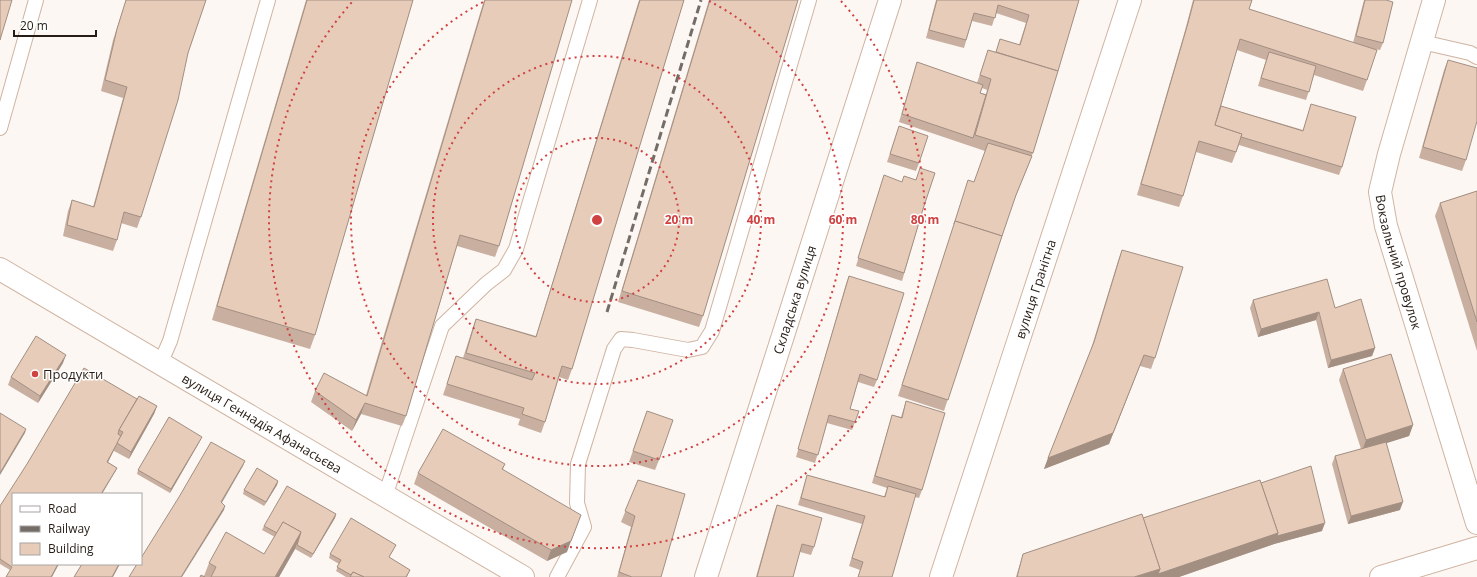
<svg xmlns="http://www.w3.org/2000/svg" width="1477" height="577" font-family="'Open Sans',sans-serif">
  <rect width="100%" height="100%" fill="#fcf7f3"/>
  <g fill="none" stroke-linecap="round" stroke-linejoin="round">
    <defs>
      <g id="service">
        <path d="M1422,42L1470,53L1477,57"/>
        <path d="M0,128L36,0"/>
        <path d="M160,364L170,341L268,0"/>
        <path d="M385,496L442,326L486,284L504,270L516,249L590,0"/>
        <path d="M557,577L584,527L577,503L578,464L614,349L621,339L633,340L688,350L702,347L712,331L809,0"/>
      </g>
      <g id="minor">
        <path id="s1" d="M1434,0L1389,154L1380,192L1386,226L1477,523"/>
        <path id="s2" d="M0,269L523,577"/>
        <path id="s3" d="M706,577L890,0"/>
        <path id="s4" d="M941,577L1130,0"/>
        <path d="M1381,577L1477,548"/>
      </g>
    </defs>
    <use href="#service" stroke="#cfb4a2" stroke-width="16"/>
    <use href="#minor" stroke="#cfb4a2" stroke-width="24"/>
    <use href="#service" stroke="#fff" stroke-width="14"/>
    <use href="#minor" stroke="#fff" stroke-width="22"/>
    <path stroke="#746c66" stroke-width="3" stroke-dasharray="8 4" stroke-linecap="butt" d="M607,312L701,0"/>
  </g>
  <g fill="#c8afa0" fill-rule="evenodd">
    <path d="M126,0H206L188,53L141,217L137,228L121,223L117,240L113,251L63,236L68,211L72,200L93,207L123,98L101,91L113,40Z"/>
    <path d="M306,0H413L315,335L310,349L212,320Z"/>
    <path d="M484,0H572L499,246L495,257L457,246L406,416L402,426L361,414L352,431L311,402L315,391L366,395Z"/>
    <path d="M639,0H684L572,369L568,380L559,377L545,422L541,433L518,425L520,419L443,395L456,356L463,358L472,330L476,319L536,336Z"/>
    <path d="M709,0H798L703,316L699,327L618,302Z"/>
    <path d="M936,0H1079L1033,153L1014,200L944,411L898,396L966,188L974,182L985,151L899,122L917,62L977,83L988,50L996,52L1000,39L1019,45L1026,23L996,13L992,26L972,21L964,48L926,38ZM982,88L987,90L986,94L980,93Z"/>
    <path d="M1193,0H1252L1249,9L1353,43L1364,0H1386L1383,43L1380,50L1368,48L1367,80L1363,91L1314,75L1306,100L1258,86L1266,60L1237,50L1221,106L1303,130L1311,104L1342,167L1339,175L1239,145L1232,163L1196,152L1183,196L1179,207L1137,195L1184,34Z"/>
    <path d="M1448,60L1466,160L1462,171L1419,158L1444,70Z"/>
    <path d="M899,126L919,163L916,171L887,162Z"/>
    <path d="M884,175L923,209L902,281L856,266Z"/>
    <path d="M1477,191V351L1435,216L1440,203Z"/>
    <path d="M1122,250L1155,358L1151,369L1140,366L1109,444L1044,469L1091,349L1118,261Z"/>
    <path d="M849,276L877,380L874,387L858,382L850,409L855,422L852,430L827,423L815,463L796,457L846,284Z"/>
    <path d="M1253,300L1335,308L1375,348L1372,356L1328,368L1316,320L1258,337L1250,308Z"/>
    <path d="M63,363L38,403L8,385L11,377Z"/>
    <path d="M1343,369L1413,425L1409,436L1386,443L1400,510L1348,524L1332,464L1335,456L1361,449L1339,380Z"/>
    <path d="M137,399L157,406L154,414L129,459L114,451V450L108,462L117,468L115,472L13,564L10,570L0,564V506Z"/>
    <path d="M906,401L922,490L919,498L915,497L892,577H858L860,570L849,566L862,524L798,505L807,475L884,497L887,488L872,483L892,415L901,417Z"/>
    <path d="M647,411L659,460L655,470L629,462Z"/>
    <path d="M200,441L170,493L137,474L138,470Z"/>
    <path d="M505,464L503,469L567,552L547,561L414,484L418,473Z"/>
    <path d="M638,480L661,577H617L631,527L621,522Z"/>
    <path d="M278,481L277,485L264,506L243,494L244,490Z"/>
    <path d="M1261,483L1322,531L1274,544L1179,577H1016L1023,554L1143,518Z"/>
    <path d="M777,505L814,547L811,555L800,552L793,577H756L774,513Z"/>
    <path d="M336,514L335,518L311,558L295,549L279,577H200L204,576L209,563L264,554L275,537L262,530L264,526Z"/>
    <path d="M394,549L389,557L410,570L407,577H346L336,571L339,564L329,558L330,554Z"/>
  </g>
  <g fill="#a28f82">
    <path d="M1032,156L1029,164L1013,203L1016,195Z"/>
    <path d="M1319,312L1316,320L1258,337L1261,329Z"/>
    <path d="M1375,348L1372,356L1328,368L1331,360Z"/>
    <path d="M66,355L63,363L38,403L40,396Z"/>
    <path d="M1144,355L1109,444L1044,469L1048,458Z"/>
    <path d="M365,403L361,414L352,431L356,420Z"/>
    <path d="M157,406L154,414L129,459L131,452Z"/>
    <path d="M1413,425L1409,436L1362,451L1366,440Z"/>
    <path d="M26,429L25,433L0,475V473Z"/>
    <path d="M202,437L200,441L170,493L171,489Z"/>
    <path d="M116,446L106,466L107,462Z"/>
    <path d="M245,461L243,466L220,506L221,502Z"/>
    <path d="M117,468L115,472L102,494H101Z"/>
    <path d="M278,481L277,485L264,506L266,502Z"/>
    <path d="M1403,502L1400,510L1348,524L1351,516Z"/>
    <path d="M225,506L224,510L182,577H181Z"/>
    <path d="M336,514L335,518L311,558L313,554Z"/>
    <path d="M581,515L567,552L547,561L551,550Z"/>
    <path d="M1325,523L1322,531L1274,544L1179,577H1134L1278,533Z"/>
    <path d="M301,532L295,549L279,577H275Z"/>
    <path d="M58,564H59L52,577H51Z"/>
    <path d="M119,564H120L113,577H112Z"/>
  </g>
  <g fill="#e8ccba" stroke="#a28f82">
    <path d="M0,0H12L0,40Z"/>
    <path d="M126,0H206L188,53L178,100L141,217L124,212L117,240L67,225L72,200L94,207L127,87L105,80L117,29Z"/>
    <path d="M307,0H413L315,335L217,306Z"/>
    <path d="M485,0H572L499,246L460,235L406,416L365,403L356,420L315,391L324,373L367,396Z"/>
    <path d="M640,0H684L572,369L562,366L545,422L522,414L524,408L447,384L456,356L532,380L535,373L466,353L476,319L536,337Z"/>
    <path d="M710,0H798L703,316L622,291Z"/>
    <path d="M937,0H1079L1058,71L996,52L1000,39L1020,45L1029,15L998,5L995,18L974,13L966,40L929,30Z"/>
    <path d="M1194,0H1252L1249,9L1377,50L1367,80L1240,39L1215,125L1242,134L1236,152L1199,141L1183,196L1141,184L1188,23Z"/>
    <path d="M1365,0H1386L1393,2L1383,43L1356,36Z"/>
    <path d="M988,50L1058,71L1033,153L975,135L991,79L980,75Z"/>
    <path d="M1269,52L1316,66L1309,92L1261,78Z"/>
    <path d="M1448,60L1477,68V121L1466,160L1423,147Z"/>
    <path d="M917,62L983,85L980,93L986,95L973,138L902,114Z"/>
    <path d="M1311,104L1356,117L1342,167L1241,137L1242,134L1215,125L1221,106L1303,131Z"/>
    <path d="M899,126L928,136L919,163L890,154Z"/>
    <path d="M988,143L1032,156L1016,195L1002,236L955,221L954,224L968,180L974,182Z"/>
    <path d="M920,168L935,173L923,209L904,273L858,258L884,175L902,182L904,176L916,180Z"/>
    <path d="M1477,191V322L1440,203Z"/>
    <path d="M955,221L1002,236L948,400L902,385Z"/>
    <path d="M1122,250L1183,267L1155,358L1144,355L1113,433L1048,458L1094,342Z"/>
    <path d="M849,276L904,293L877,380L860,374L850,409L859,411L855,422L829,415L818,455L798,449Z"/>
    <path d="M1327,279L1335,308L1361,299L1375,348L1331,360L1319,312L1261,329L1253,300Z"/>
    <path d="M36,336L66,355L40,396L11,377Z"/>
    <path d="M1391,354L1413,425L1366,440L1343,369Z"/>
    <path d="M84,368L137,399L119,430L118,434L121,436L107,462L117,468L101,494H13V564H58L51,577H6L12,567L0,559V506L27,464Z"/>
    <path d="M139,396L157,406L131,452L117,443L123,432L119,430Z"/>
    <path d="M906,401L945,413L922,490L875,476L892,415L902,418Z"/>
    <path d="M647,411L673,420L659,460L633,451Z"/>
    <path d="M0,413L26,429L0,473Z"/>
    <path d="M169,417L202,437L171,489L138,470Z"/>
    <path d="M443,429L505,464L502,469L581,515L571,541L551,550L418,473Z"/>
    <path d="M211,442L245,461L221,502L225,506L181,577H129L137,564H141V558L179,497Z"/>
    <path d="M1386,442L1403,502L1351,516L1335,456Z"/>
    <path d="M1311,466L1325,523L1277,536L1278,533L1261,483Z"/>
    <path d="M257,468L278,481L266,502L244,490Z"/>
    <path d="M807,475L885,497L888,486L916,494L892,577H858L863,562L852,558L865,516L801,498Z"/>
    <path d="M638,480L685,494L661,577H632L619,572L635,516L625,511Z"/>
    <path d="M1260,480L1278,533L1158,574L1160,569L1143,518Z"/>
    <path d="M287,486L336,514L313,554L297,545L301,532L283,522L277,533L264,526Z"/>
    <path d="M777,505L822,518L814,547L802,544L793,577H757Z"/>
    <path d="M1142,514L1160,569L1134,577H1017L1023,554Z"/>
    <path d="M351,518L396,545L389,557L410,570L406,577H364L353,572L351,575L337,567L341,560L330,554Z"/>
    <path d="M283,522L301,532L275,577H211L216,567L209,563L226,532L264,554Z"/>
    <path d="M82,564H119L112,577H74Z"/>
    <path d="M353,572L364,577H350Z"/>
    <path d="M201,575L205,577H200Z"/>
  </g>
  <g fill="none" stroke="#d04141" stroke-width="2" stroke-dasharray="2 4">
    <circle cx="597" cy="220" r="82"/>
    <circle cx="597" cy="220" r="164"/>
    <path d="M709 1A246 246 0 1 1 485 1"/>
    <path d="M841 1A328 328 0 1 1 353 1"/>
  </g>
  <circle fill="#d04141" stroke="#fff" stroke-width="1.5" cx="35" cy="374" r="4"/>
  <g text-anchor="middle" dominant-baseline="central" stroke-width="3" stroke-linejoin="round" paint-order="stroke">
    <g font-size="13" fill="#261c15" stroke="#fff">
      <text stroke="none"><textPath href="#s1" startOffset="272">Вокзальний провулок</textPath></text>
      <text stroke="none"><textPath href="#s4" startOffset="303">вулиця Гранітна</textPath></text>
      <text stroke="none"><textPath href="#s3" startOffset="291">Складська вулиця</textPath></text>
      <text stroke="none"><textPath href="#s2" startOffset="304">вулиця Геннадія Афанасьєва</textPath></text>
    </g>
    <g font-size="13" fill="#261c15" stroke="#fff" text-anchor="start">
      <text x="43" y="374">Продукти</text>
    </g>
  </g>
  <circle cx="597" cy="220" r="6" fill="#d04141" stroke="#fff" stroke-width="2"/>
  <g font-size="12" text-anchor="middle" font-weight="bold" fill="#d04141" stroke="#fff" stroke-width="3" stroke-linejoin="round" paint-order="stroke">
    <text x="679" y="224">20 m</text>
    <text x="761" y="224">40 m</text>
    <text x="843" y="224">60 m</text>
    <text x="925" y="224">80 m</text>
  </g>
  <rect x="12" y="493" width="130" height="72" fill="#ffffff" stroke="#a8a4a1"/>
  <rect x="20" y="506" width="20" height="6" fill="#ffffff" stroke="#a8a4a1"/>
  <text x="48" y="513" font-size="12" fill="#261c15">Road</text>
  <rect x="20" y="526" width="20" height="6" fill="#746c66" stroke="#a8a4a1"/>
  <text x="48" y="533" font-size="12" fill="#261c15">Railway</text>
  <rect x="20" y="543" width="20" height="12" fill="#e8ccba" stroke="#a8a4a1"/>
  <text x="48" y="553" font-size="12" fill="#261c15">Building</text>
  <path d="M14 30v6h82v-6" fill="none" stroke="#261c15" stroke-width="2"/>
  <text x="20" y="30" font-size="12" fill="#261c15" stroke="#ffffff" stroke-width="3" paint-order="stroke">20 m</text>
</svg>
